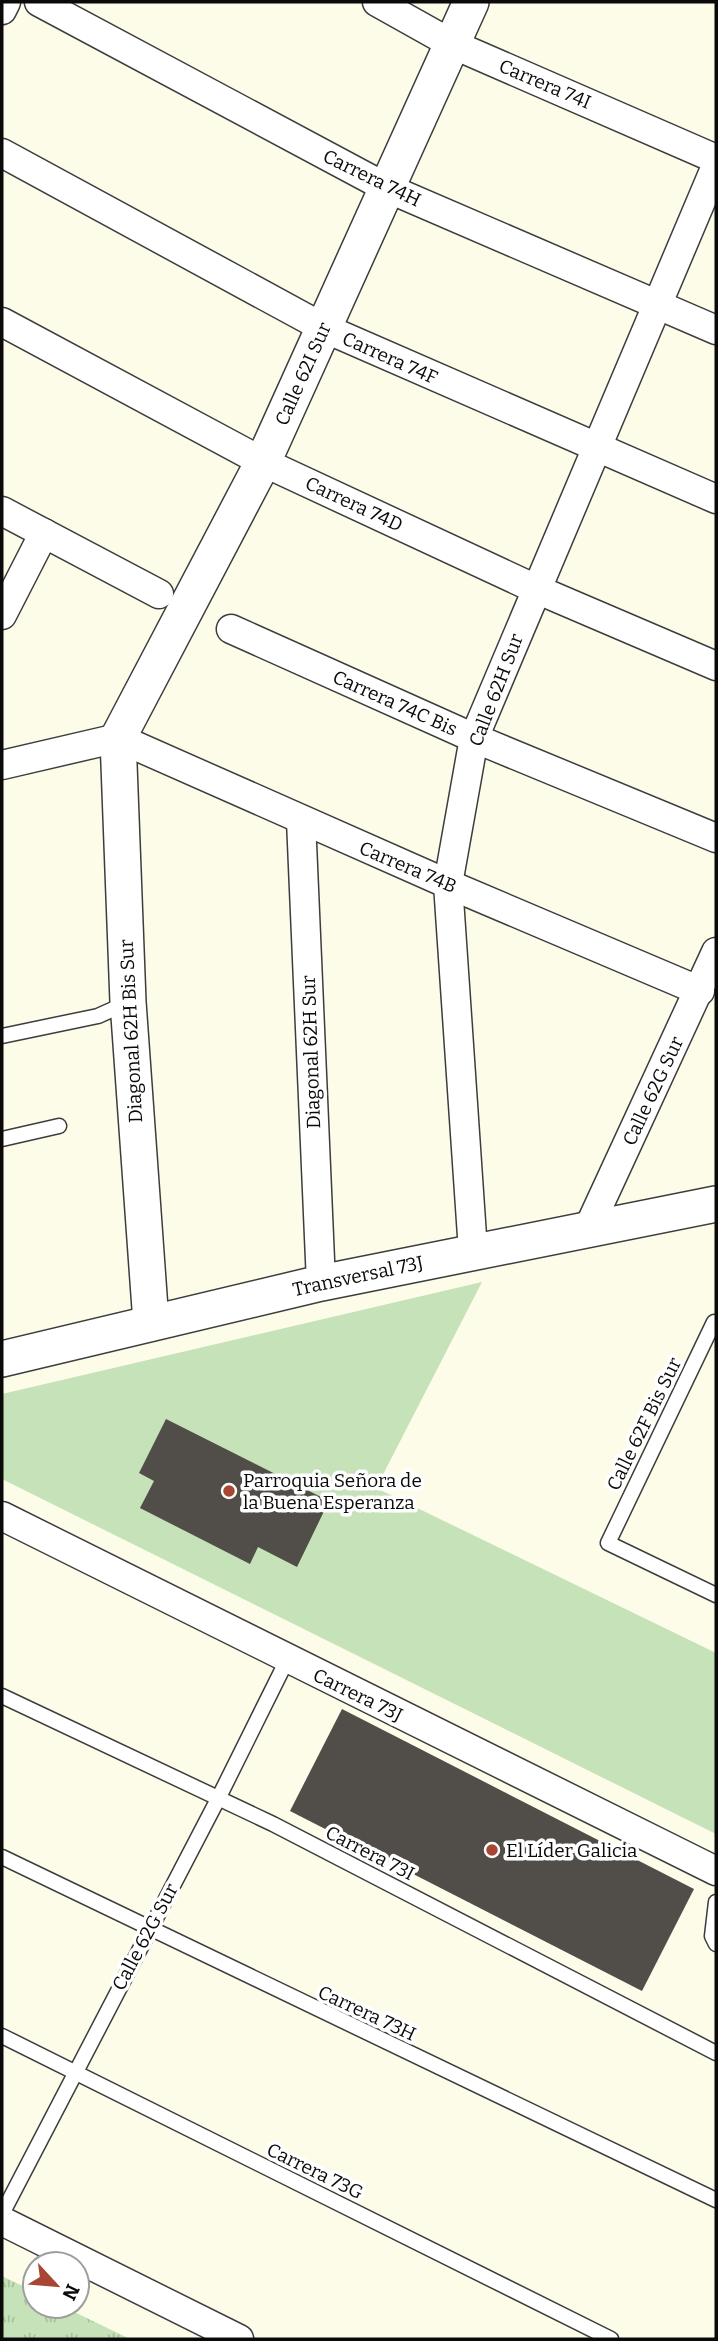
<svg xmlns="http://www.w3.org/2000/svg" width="718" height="2341" font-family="Bitter,serif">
  <defs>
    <pattern id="grass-tufts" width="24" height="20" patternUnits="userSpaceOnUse" patternTransform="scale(1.75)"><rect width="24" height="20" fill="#c5e2b8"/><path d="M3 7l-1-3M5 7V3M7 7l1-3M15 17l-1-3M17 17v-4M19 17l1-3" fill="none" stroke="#a8c19d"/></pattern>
  </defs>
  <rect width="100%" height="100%" fill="#fcfce9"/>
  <path fill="url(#grass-tufts)" d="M2,2276L35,2292V2306H62L130,2339H2Z"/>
  <path fill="#c5e2b8" d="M482,1282L376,1488L716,1653V1834L2,1479V1394Z"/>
  <g fill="#514d48">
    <path d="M166,1419L329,1501L297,1567L258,1547L250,1564L140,1508L154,1481L139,1473Z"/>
    <path d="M342,1709L694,1889L642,1991L290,1811Z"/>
  </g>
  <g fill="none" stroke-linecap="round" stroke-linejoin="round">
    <defs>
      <g id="service">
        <path d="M2,1036L98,1016L127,1003"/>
        <path d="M2,1139L59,1126"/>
        <path d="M714,1322L608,1543L716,1595"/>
        <path d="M2,1696L273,1824L716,2053"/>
        <path d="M2,1857L716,2200"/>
        <path d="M716,1902L712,1936L716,1944"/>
        <path d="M2,2036L611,2339"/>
        <path d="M2,2214L218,1799L287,1660"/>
      </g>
      <g id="minor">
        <path d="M39,2L387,188L716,330"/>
        <path d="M377,2L452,44L716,159"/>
        <path d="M2,10L6,2"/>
        <path d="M2,153L324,328L716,499"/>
        <path d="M2,322L263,462L536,589L716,666"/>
        <path d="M2,511L159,594"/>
        <path d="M2,615L44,533"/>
        <path d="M231,629L474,738L716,838"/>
        <path d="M2,765L118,738L448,884L700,991"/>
        <path d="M301,820L321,1283"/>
        <path d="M588,1229L716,952"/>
        <path d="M473,1251L448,884L474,738L716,166"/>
        <path d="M2,1516L716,1871"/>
        <path d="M2,2221L239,2339"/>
      </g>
      <g id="tertiary">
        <path d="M151,1323L128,1002L118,738L263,462L471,2"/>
        <path d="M2,1359L321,1283L716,1204"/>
      </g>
    </defs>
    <use href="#service" stroke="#3d3d3d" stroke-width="17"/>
    <use href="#minor" stroke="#3d3d3d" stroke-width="31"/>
    <use href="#tertiary" stroke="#3d3d3d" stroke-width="38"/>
    <use href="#service" stroke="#fff" stroke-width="14"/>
    <use href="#minor" stroke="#fff" stroke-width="28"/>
    <use href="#tertiary" stroke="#fff" stroke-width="35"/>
  </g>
  <g fill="#a94633" stroke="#fff" stroke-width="2.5">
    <circle cx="229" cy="1491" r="7"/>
    <circle cx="492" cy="1850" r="7"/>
  </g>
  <g text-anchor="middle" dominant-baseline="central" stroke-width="7" stroke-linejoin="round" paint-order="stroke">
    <g font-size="19" fill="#0a0a0a" stroke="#fff">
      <text transform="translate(545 84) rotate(23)">Carrera 74I</text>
      <text transform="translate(372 178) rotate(26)">Carrera 74H</text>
      <text transform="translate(390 358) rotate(24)">Carrera 74F</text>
      <text transform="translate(303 374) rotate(-66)">Calle 62I Sur</text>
      <text transform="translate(354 504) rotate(25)">Carrera 74D</text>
      <text transform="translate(496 690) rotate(-69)">Calle 62H Sur</text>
      <text transform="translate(395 703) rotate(24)">Carrera 74C Bis</text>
      <text transform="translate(408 867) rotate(23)">Carrera 74B</text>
      <text transform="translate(131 1031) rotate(-93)">Diagonal 62H Bis Sur</text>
      <text transform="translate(311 1052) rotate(-92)">Diagonal 62H Sur</text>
      <text transform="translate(653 1091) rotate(-65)">Calle 62G Sur</text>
      <text transform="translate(358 1276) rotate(-12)">Transversal 73J</text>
      <text transform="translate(644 1424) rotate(-64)">Calle 62F Bis Sur</text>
      <text transform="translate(358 1695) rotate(26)">Carrera 73J</text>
      <text transform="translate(370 1853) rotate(27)">Carrera 73I</text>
      <text transform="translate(145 1937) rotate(-62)">Calle 62G Sur</text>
      <text transform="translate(367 2013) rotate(25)">Carrera 73H</text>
      <text transform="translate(315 2171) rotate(26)">Carrera 73G</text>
    </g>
    <g font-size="19" fill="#0a0a0a" stroke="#fff" text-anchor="start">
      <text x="243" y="1480">Parroquia Señora de<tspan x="243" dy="22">la Buena Esperanza</tspan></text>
      <text x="506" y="1850">El Líder Galicia</text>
    </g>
  </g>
  <rect width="718" height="2341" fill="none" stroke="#0a0a0a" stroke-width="7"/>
  <g transform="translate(56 2285) rotate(116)"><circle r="33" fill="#ffffff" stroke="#9d9d9d" stroke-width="2"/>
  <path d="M0-5L12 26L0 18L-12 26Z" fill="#a94633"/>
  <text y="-10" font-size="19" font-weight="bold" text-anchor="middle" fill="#0a0a0a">N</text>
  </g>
</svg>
